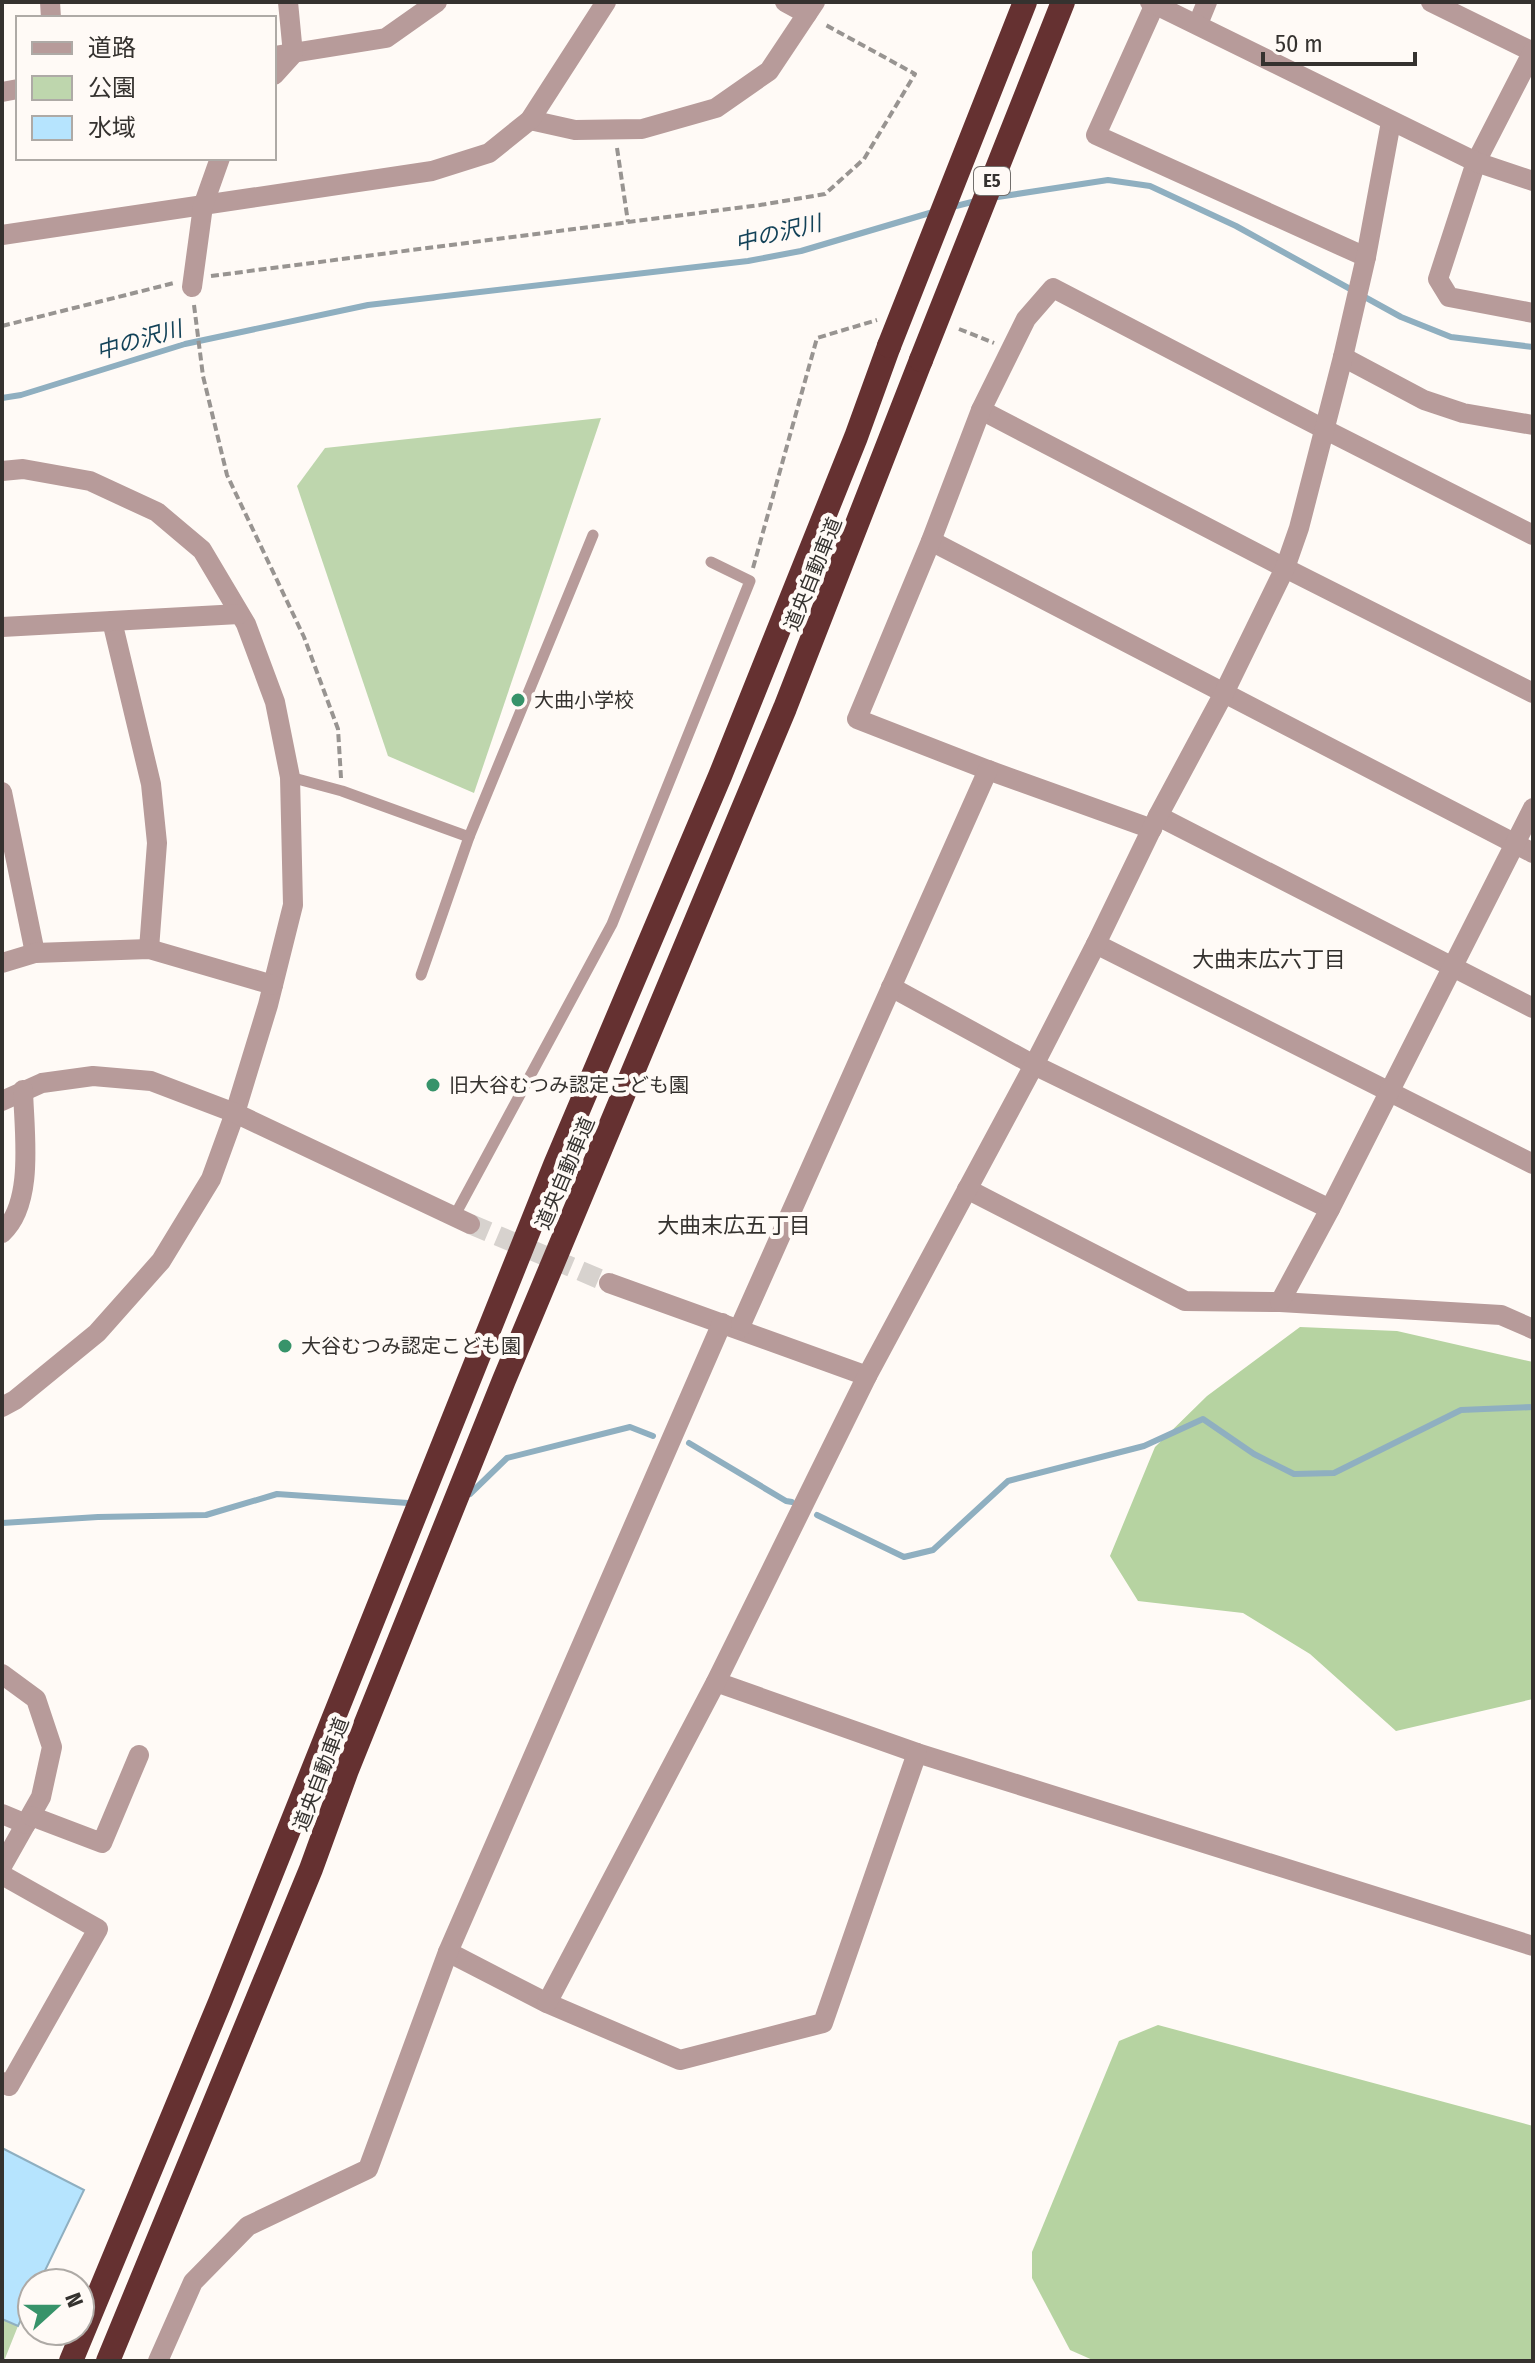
<svg xmlns="http://www.w3.org/2000/svg" width="1535" height="2363" font-family="'Fira Sans Condensed','Noto Sans JP',sans-serif">
  <rect width="100%" height="100%" fill="#fffaf6"/>
  <g fill="#bed6ad">
    <path d="M601,418L474,793L388,756L297,486L325,448Z"/>
    <path d="M2,2319L18,2326L4,2361H2Z"/>
  </g>
  <g fill="#b6d3a1">
    <path d="M1300,1327L1397,1331L1533,1362V1699L1396,1731L1310,1654L1243,1613L1138,1601L1110,1556L1155,1447L1207,1396Z"/>
    <path d="M1158,2025L1533,2126V2361H1095L1070,2350L1032,2278V2252L1119,2041Z"/>
  </g>
  <path fill="#b6e4fe" stroke="#8fafc0" stroke-width="2" d="M2,2148L84,2190L39,2283H32V2297L18,2326L2,2319Z"/>
  <g fill="none" stroke-linecap="round" stroke-linejoin="round">
    <g stroke="#8fafc0" stroke-width="6">
      <path d="M991,198L1108,180L1150,186L1236,226L1401,317L1451,337L1533,347"/>
      <path d="M952,207L976,201"/>
      <path d="M2,398L21,395L185,344L368,305L748,261L801,251L933,212"/>
      <path d="M689,1443L786,1501L792,1502"/>
      <path d="M470,1494L507,1458L630,1427L653,1436"/>
      <path d="M817,1515L904,1557L933,1550L1008,1481L1144,1446L1203,1419L1254,1454L1294,1474L1334,1473L1461,1410L1533,1407"/>
      <path d="M2,1523L98,1517L206,1515L277,1494L408,1503"/>
    </g>
    <path stroke="#d7d2ce" stroke-width="20" stroke-dasharray="20 10" stroke-linecap="butt" d="M470,1224L609,1283"/>
    <g stroke="#989491" stroke-width="4" stroke-dasharray="8 4" stroke-linecap="butt">
      <path d="M617,148L628,222"/>
      <path d="M211,276L760,205L825,194L864,159L915,74L824,24"/>
      <path d="M194,305L203,376L227,475L304,637L338,729L341,778"/>
      <path d="M2,326L174,283"/>
      <path d="M959,329L994,343"/>
      <path d="M753,568L817,338L877,320"/>
    </g>
    <g stroke="#b79b9a" stroke-width="11">
      <path d="M290,777L342,791L469,837L593,535"/>
      <path d="M421,975L469,837"/>
      <path d="M454,1217L612,924L750,581L711,562"/>
    </g>
    <g stroke="#b79b9a" stroke-width="20">
      <path d="M50,2L51,18"/>
      <path d="M785,2L807,14"/>
      <path d="M1431,2L1533,52"/>
      <path d="M1155,4L1096,135L1366,257"/>
      <path d="M1198,24L1207,2"/>
      <path d="M1533,51L1476,162L1438,279L1449,297L1533,313"/>
      <path d="M274,56L386,38L437,2"/>
      <path d="M274,75L293,54L288,2"/>
      <path d="M2,92L18,89"/>
      <path d="M530,120L575,130L642,129L716,108L769,71L815,2"/>
      <path d="M2,235L432,171L489,153L530,120L606,2"/>
      <path d="M192,287L203,206L220,158"/>
      <path d="M1343,357L1424,400L1463,413L1533,425"/>
      <path d="M981,410L1285,568L1533,693"/>
      <path d="M2,471L23,469L90,481L157,512L202,550L246,624L275,702L290,777L293,905L268,1005L235,1113L211,1179L161,1261L97,1333L15,1400L2,1407"/>
      <path d="M931,541L1533,853"/>
      <path d="M112,621L151,784L157,843L149,949"/>
      <path d="M2,627L239,614"/>
      <path d="M2,792L35,953"/>
      <path d="M1158,816L1533,1008"/>
      <path d="M1152,829L988,770L857,719L931,541L981,410L1026,319L1053,288L1324,429L1533,535"/>
      <path d="M1096,944L1533,1164"/>
      <path d="M2,963L35,953L149,949L273,985"/>
      <path d="M891,987L1034,1065L1330,1209"/>
      <path d="M2,1101L42,1083L93,1076L151,1081L235,1113L470,1224"/>
      <path d="M967,1189L1185,1301L1280,1302L1501,1315L1533,1329"/>
      <path d="M2,1233C35,1203 24,1131 23,1090"/>
      <path d="M609,1283L867,1376"/>
      <path d="M1280,1302L1330,1209L1533,808"/>
      <path d="M739,1329L988,770"/>
      <path d="M2,1674L36,1699L52,1747L41,1797L2,1866"/>
      <path d="M716,1682L917,1753L1533,1946"/>
      <path d="M2,1814L26,1824"/>
      <path d="M31,1816L102,1843L139,1755"/>
      <path d="M2,1875L98,1929L9,2086L2,2082"/>
      <path d="M448,1952L547,2003L680,2060L823,2023L917,1753"/>
      <path d="M547,2003L716,1682L867,1376L1034,1065L1096,944L1158,816L1224,693L1285,568L1299,528L1343,357L1366,257L1391,122"/>
      <path d="M158,2361L193,2282L248,2226L368,2169L448,1952L722,1323"/>
    </g>
    <path stroke="#b79b9a" stroke-width="20" d="M1150,2L1476,162L1533,181"/>
    <g stroke="#653131" stroke-width="24">
      <path d="M71,2361L220,2002L555,1165L720,776L856,437L889,346"/>
      <path d="M108,2361L311,1869L347,1770L504,1380L785,708L921,360"/>
    </g>
    <g stroke="#653131" stroke-width="24">
      <path d="M889,346L1025,2"/>
      <path d="M921,360L1063,2"/>
    </g>
  </g>
  <g fill="#37936a" stroke="#fffaf6" stroke-width="3">
    <circle cx="518" cy="700" r="8"/>
    <circle cx="433" cy="1085" r="8"/>
    <circle cx="285" cy="1346" r="8"/>
  </g>
  <g text-anchor="middle" dominant-baseline="central" stroke-width="8" stroke-linejoin="round" paint-order="stroke">
    <rect fill="#fffaf6" stroke="#726e6b" stroke-width="2" x="974" y="167" width="36" height="28" rx="6"/>
    <g font-size="18" font-weight="bold" fill="#35322f">
      <text x="992" y="181">E5</text>
    </g>
    <g font-size="20" fill="#35322f" stroke="#fffaf6">
      <text transform="translate(813 574) rotate(-68)">道央自動車道</text>
      <text transform="translate(565 1173) rotate(-67)">道央自動車道</text>
      <text transform="translate(321 1774) rotate(-69)">道央自動車道</text>
    </g>
    <g font-size="20" fill="#35322f" stroke="#fffaf6" text-anchor="start">
      <text x="534" y="700">大曲小学校</text>
      <text x="449" y="1085">旧大谷むつみ認定こども園</text>
      <text x="301" y="1346">大谷むつみ認定こども園</text>
    </g>
    <g font-size="22" font-style="italic" fill="#134258" stroke="#fffaf6">
      <text transform="translate(778 233) rotate(-14)">中の沢川</text>
      <text transform="translate(139 340) rotate(-16)">中の沢川</text>
    </g>
    <g font-size="22" fill="#35322f" stroke="#fffaf6">
      <text x="1269" y="959">大曲末広六丁目</text>
      <text x="734" y="1225">大曲末広五丁目</text>
    </g>
  </g>
  <rect width="1535" height="2363" fill="none" stroke="#35322f" stroke-width="8"/>
  <rect x="16" y="16" width="260" height="144" fill="#fffaf6" stroke="#aeaaa6" stroke-width="2"/>
  <rect x="32" y="42" width="40" height="12" fill="#b79b9a" stroke="#aeaaa6" stroke-width="2"/>
  <text x="88" y="56" font-size="24" fill="#35322f">道路</text>
  <rect x="32" y="76" width="40" height="24" fill="#bed6ad" stroke="#aeaaa6" stroke-width="2"/>
  <text x="88" y="96" font-size="24" fill="#35322f">公園</text>
  <rect x="32" y="116" width="40" height="24" fill="#b6e4fe" stroke="#aeaaa6" stroke-width="2"/>
  <text x="88" y="136" font-size="24" fill="#35322f">水域</text>
  <g transform="translate(56 2307) rotate(69)"><circle r="38" fill="#fffaf6" stroke="#aeaaa6" stroke-width="2"/>
  <path d="M0-6L14 30L0 20L-14 30Z" fill="#37936a"/>
  <text y="-12" font-size="22" font-weight="bold" text-anchor="middle" fill="#35322f">N</text>
  </g>
  <path d="M1263 52v12h152v-12" fill="none" stroke="#35322f" stroke-width="4"/>
  <text x="1275" y="52" font-size="24" fill="#35322f" stroke="#fffaf6" stroke-width="6" paint-order="stroke">50 m</text>
</svg>
